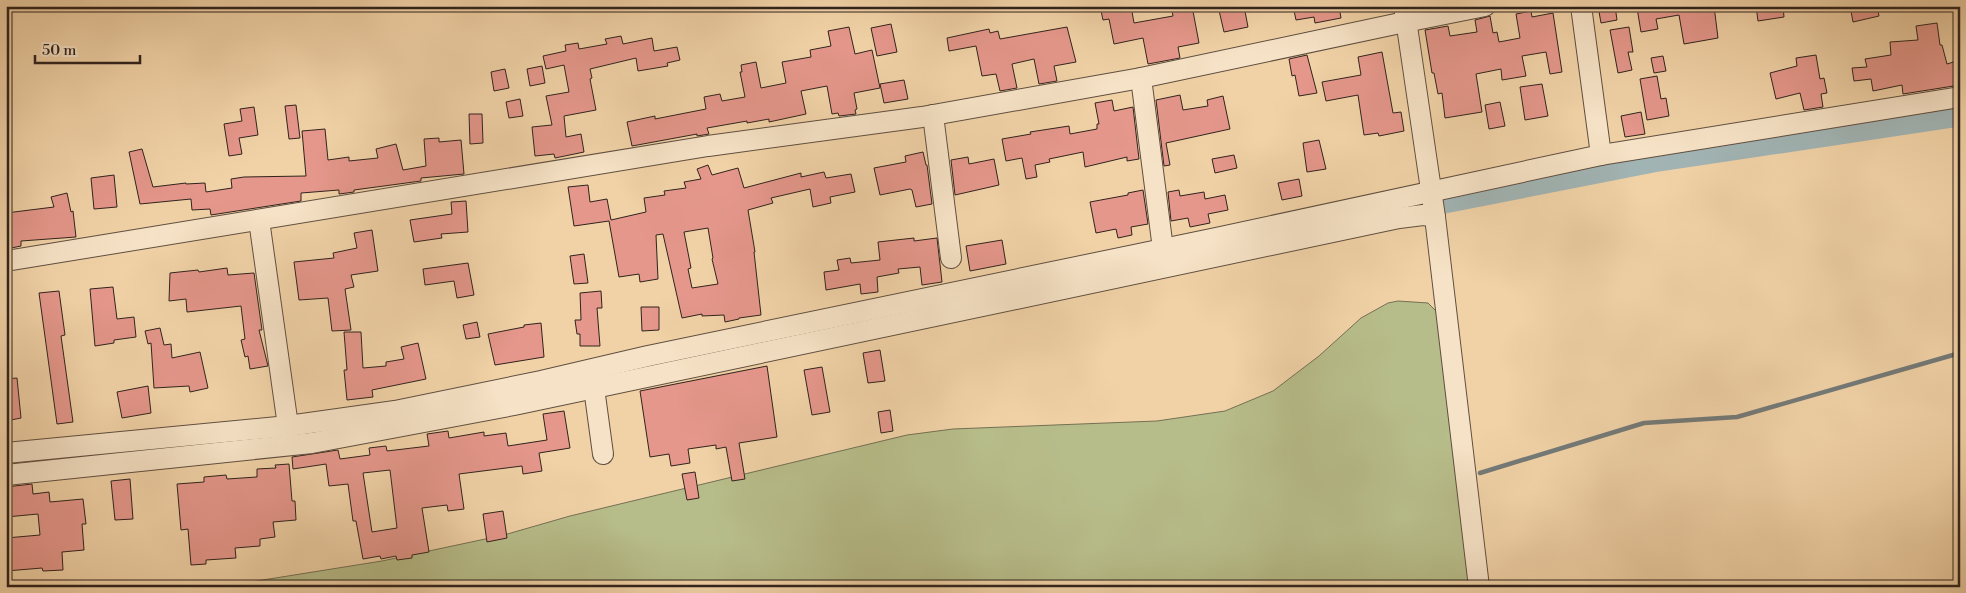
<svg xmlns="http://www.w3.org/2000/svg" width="1966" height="593" font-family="'Libre Bodoni',serif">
  <rect width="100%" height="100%" fill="#f1d2a7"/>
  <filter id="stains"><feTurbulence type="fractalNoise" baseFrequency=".004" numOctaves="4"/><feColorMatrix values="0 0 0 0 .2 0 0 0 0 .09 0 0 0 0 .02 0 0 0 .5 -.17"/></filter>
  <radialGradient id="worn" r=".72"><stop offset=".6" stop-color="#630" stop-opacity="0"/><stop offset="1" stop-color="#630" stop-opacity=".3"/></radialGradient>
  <path fill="#b7bd8a" stroke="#747054" d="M1398,301L1428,303L1437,312L1472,587H219L382,561L504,535L570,516L907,435L953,429L1157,421L1225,411L1273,391L1319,356L1361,318L1388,303Z"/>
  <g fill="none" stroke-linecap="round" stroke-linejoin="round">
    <path stroke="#747a78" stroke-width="4.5" d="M1480,473L1644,423L1737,417L1960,353"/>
    <path stroke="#a1b4b4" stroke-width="25" d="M1388,212L1653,160L1960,114"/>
  </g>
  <g fill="#e5978b" stroke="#30231d" fill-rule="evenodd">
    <path d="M1100,6H1131L1134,23L1173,16L1171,6H1192L1199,43L1178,47L1180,58L1148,64L1143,38L1114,44L1109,19L1103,20Z"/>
    <path d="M1218,6H1244L1248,27L1224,32Z"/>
    <path d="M1293,6H1339L1341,18L1315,23L1314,17L1296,20Z"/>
    <path d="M1598,6H1615L1617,20L1601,23Z"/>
    <path d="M1648,6H1714L1718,38L1684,44L1679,15L1656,19L1658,29L1641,32L1637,8Z"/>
    <path d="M1756,6H1783L1784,17L1758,21Z"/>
    <path d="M1850,6H1877L1879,16L1853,22Z"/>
    <path d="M1531,11L1532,17L1553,13L1562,72L1550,74L1546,52L1522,56L1526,76L1502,80L1501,69L1476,74L1482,112L1445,118L1442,93L1438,94L1434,73H1432L1425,30L1448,26L1450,36L1477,32L1475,20L1490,16L1493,33L1497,32L1499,42L1520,38L1516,14Z"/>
    <path d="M1937,23L1940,45H1942L1947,64L1960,60V85L1903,94L1902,85L1873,91L1871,79L1854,81L1852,68L1867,67L1865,59L1891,55L1890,42L1918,40L1916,26Z"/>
    <path d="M891,24L897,52L877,56L871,28Z"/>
    <path d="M849,27L855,54L872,50L880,88L854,93L857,109L855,110L856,114L839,116L838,113L832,114L827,86L801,91L806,114L769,122V119L747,123V121L707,128L709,134L697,136V134L632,146L627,122L655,116V119L706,109L704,97L720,94L722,101L745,97L740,72H742L741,65L756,62L761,88L786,83L782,62L811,57L810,50L831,46L828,31Z"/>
    <path d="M1067,27L1076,62L1054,66L1057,81L1039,84L1034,59L1012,64L1017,88L1000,91L996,74L982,76L976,46L949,51L947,38L989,29L990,33L998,31L1000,39Z"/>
    <path d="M1629,27L1633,52H1628L1632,70L1618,73L1610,30Z"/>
    <path d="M621,36L623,44L652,38L654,51L677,47L680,60L667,63L668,66L638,71L636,58L590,69L592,78L590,79L596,110L564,116L566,137L581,134L584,152L555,158L554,154L535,156L532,127L552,125L546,96L569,92L564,65L546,69L543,56L566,51L565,45L578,43L579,49L607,44L605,39Z"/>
    <path d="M1382,52L1393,113L1401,112L1404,131L1379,136L1378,133L1364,135L1358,95L1326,101L1322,82L1361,75L1358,57Z"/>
    <path d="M1307,55L1317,93L1299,96L1295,75L1292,76L1289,59Z"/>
    <path d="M1816,55L1820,79L1824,78L1827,93L1821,94L1823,107L1804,110L1800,93L1776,99L1770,73L1797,66L1796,58Z"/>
    <path d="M1663,56L1666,71L1654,73L1651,58Z"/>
    <path d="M542,66L545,83L530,86L527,69Z"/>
    <path d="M505,69L509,88L494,91L491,72Z"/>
    <path d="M1657,76L1661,99L1666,98L1669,116L1647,120L1640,79Z"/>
    <path d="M904,80L908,99L884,103L880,84Z"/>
    <path d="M1542,84L1548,116L1525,120L1520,87Z"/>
    <path d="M1180,95L1183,110L1208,106L1207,100L1223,96L1230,129L1166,143L1170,165L1164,166L1156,100Z"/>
    <path d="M520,99L523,116L509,118L506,102Z"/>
    <path d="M1112,100L1114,111L1133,107L1139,159L1127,161V157L1085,167L1083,152L1049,159L1050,162L1035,165L1037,177L1026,179L1022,158L1006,161L1002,139L1031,134L1030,132L1069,126L1070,134L1097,129V124H1099L1095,103Z"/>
    <path d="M1500,102L1505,126L1489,129L1485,105Z"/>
    <path d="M296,105L300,138L289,139L285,106Z"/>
    <path d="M254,107L258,135L239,138L242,154L229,156L224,124L242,121L240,109Z"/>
    <path d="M1641,112L1645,134L1625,137L1621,116Z"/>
    <path d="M469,114H482L483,143L470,144Z"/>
    <path d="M325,129L328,160L349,157V161L378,158L376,149L396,144L403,170L426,166L424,139L439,138V142L461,140L464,174L421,178V181L354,190V192L339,194V190L301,193V201L211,215L210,209L192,210L191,199L140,204L129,152L142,149L153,187L186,183V184L205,183L206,192L232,188L231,179L244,177L306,176L302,131Z"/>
    <path d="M1319,140L1326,169L1307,172L1303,143Z"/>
    <path d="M923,152L926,165H927L932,204L916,207L912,190L910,189L880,195L874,168L906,162L905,156Z"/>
    <path d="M1234,155L1237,168L1215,173L1212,159Z"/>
    <path d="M968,157L969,164L994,159L999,185L955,195L951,160Z"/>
    <path d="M708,165L712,175L738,168L744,188L801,173V177L824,172L826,178L851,174L855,192L830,197L831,203L813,207L810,189L771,198L773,203L748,210L755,252H754L761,315L739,318V319L725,322L724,315L702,316V314L682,318L663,234L656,235L658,279L640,282L639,274L619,277L609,221L574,226L568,187L588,185L590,202L607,199L611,220L646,212L644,198L665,195L664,191L686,188L684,182L701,179L697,169ZM708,228L713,258L712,259L718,284L692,288L688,269L691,268L684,232Z"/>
    <path d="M114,175L117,207L94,209L91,178Z"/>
    <path d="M1299,179L1302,196L1282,200L1278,183Z"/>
    <path d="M1143,190L1148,224L1131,227L1132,235L1118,238L1116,229L1096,233L1090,202L1128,195V193Z"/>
    <path d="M1179,190L1180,196L1204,192L1205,199L1225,195L1228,210L1208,214L1210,223L1190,227L1188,218L1171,221L1168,192Z"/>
    <path d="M67,193L71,212L73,211L76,237L21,241V246L6,249V213L54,207L51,197Z"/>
    <path d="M466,201L468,232L441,234L442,238L414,242L410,220L452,214L451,202Z"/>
    <path d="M372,230L378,271L351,275L354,287L345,289L351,330L332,331L328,298L299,300L294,262L334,258L333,253L357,248L354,233Z"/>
    <path d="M914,238V241L937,238L942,282L922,285L920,267L898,269L899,273L877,277L878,292L861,294L860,284L826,290L824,272L839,270L837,260L850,258L851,263L880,260L878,242Z"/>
    <path d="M1002,240L1006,264L970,271L966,246Z"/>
    <path d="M584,254L588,283L574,284L570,256Z"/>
    <path d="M468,263L474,295L457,298L454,281L425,285L423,269Z"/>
    <path d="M227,268L228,275L254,273L262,330H259L268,366L250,369L248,356L245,357L241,340L245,339L241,306L187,312L186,299L169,301L170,273L198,270L199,272Z"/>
    <path d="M113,287L117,319L134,317L136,337L114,340V343L95,346L90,289Z"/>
    <path d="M59,291L65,335L61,336L73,422L57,424L39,293Z"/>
    <path d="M601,291L602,308H597L600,346H580V334H577L575,320H581L580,293Z"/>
    <path d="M641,307H659V330L642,331Z"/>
    <path d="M477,322L480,337L466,339L463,325Z"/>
    <path d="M541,323L544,357L495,365L488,334L524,327V325Z"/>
    <path d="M160,328L164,345L171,344L172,358L200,352L208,388L190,392L189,386L154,388L151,343L148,344L145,331Z"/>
    <path d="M344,332H361L363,368L386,366V362L404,359L401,347L418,343L426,379L372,390L373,397L347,400L344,370H347Z"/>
    <path d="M880,350L885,381L868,383L863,353Z"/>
    <path d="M767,366L777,437L739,443L745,479L732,481L726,447L716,449V445L688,449L690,463L671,466L669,454L650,457L640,391Z"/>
    <path d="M822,367L830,412L812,415L804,370Z"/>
    <path d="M17,378L21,418L6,421V379Z"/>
    <path d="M148,386L151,413L122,418L117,392Z"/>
    <path d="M890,410L893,431L881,433L878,412Z"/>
    <path d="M564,411L570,448L539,453L542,471L523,474L522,466L459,474L464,509L448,511L447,505L422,508L429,552L412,555V558L397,560L396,556L381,559L380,556L363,559L356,521H353L348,484L329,486L326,464L293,469L292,457L338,450L340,459L370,455L369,448L386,446L387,451L429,446L427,434L448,431L449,438L484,432V436L506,433L508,446L547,440L543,414ZM390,470L397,528L372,532L363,473Z"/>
    <path d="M289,464L292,501H295L296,520L273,522L275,537L260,539V546L235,548L236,558L206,560V564L191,565L188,529L181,530L177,484L204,482V477L226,475L227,479L257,477V469L276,468L275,465Z"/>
    <path d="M695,472L699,498L687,500L682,474Z"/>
    <path d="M130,479L133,519L115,520L111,481Z"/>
    <path d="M32,484L33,494L49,492L50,502L83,499L86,524H82L84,550L62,552L63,570L43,571L42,568L6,571V538L40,535L38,514L6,517V487Z"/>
    <path d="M503,511L507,538L487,542L483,514Z"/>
  </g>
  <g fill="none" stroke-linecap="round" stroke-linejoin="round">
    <defs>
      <g id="minor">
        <path d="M1404,6L1435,217L1479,587"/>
        <path d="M1581,6L1601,155"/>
        <path d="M1141,78L1163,249"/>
        <path d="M933,115L951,258"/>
        <path d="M259,220L288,426"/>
        <path d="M6,261L708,146L922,117L1141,78L1405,22L1485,6"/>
        <path d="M594,388L603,454"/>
        <path d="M6,453L288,426L395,411L541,381L648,356L1216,238L1601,155L1960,97"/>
        <path d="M6,475L312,443L514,405L1399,218L1423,215L1435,217"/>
      </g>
    </defs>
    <use href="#minor" stroke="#604f40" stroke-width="22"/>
    <use href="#minor" stroke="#f6e2c6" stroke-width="20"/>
  </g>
  <rect width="1966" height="593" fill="none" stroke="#f1d2a7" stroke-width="25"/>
  <rect x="8" y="8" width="1951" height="578" fill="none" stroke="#30231d" stroke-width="2.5"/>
  <rect x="12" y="12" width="1941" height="568" fill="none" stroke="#30231d"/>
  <path d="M35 55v8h105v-8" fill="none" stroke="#30231d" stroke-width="2.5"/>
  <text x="42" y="55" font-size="15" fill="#30231d" stroke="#f6e2c6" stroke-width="4" paint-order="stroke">50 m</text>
  <rect width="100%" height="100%" filter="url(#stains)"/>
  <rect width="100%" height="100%" fill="url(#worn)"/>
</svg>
